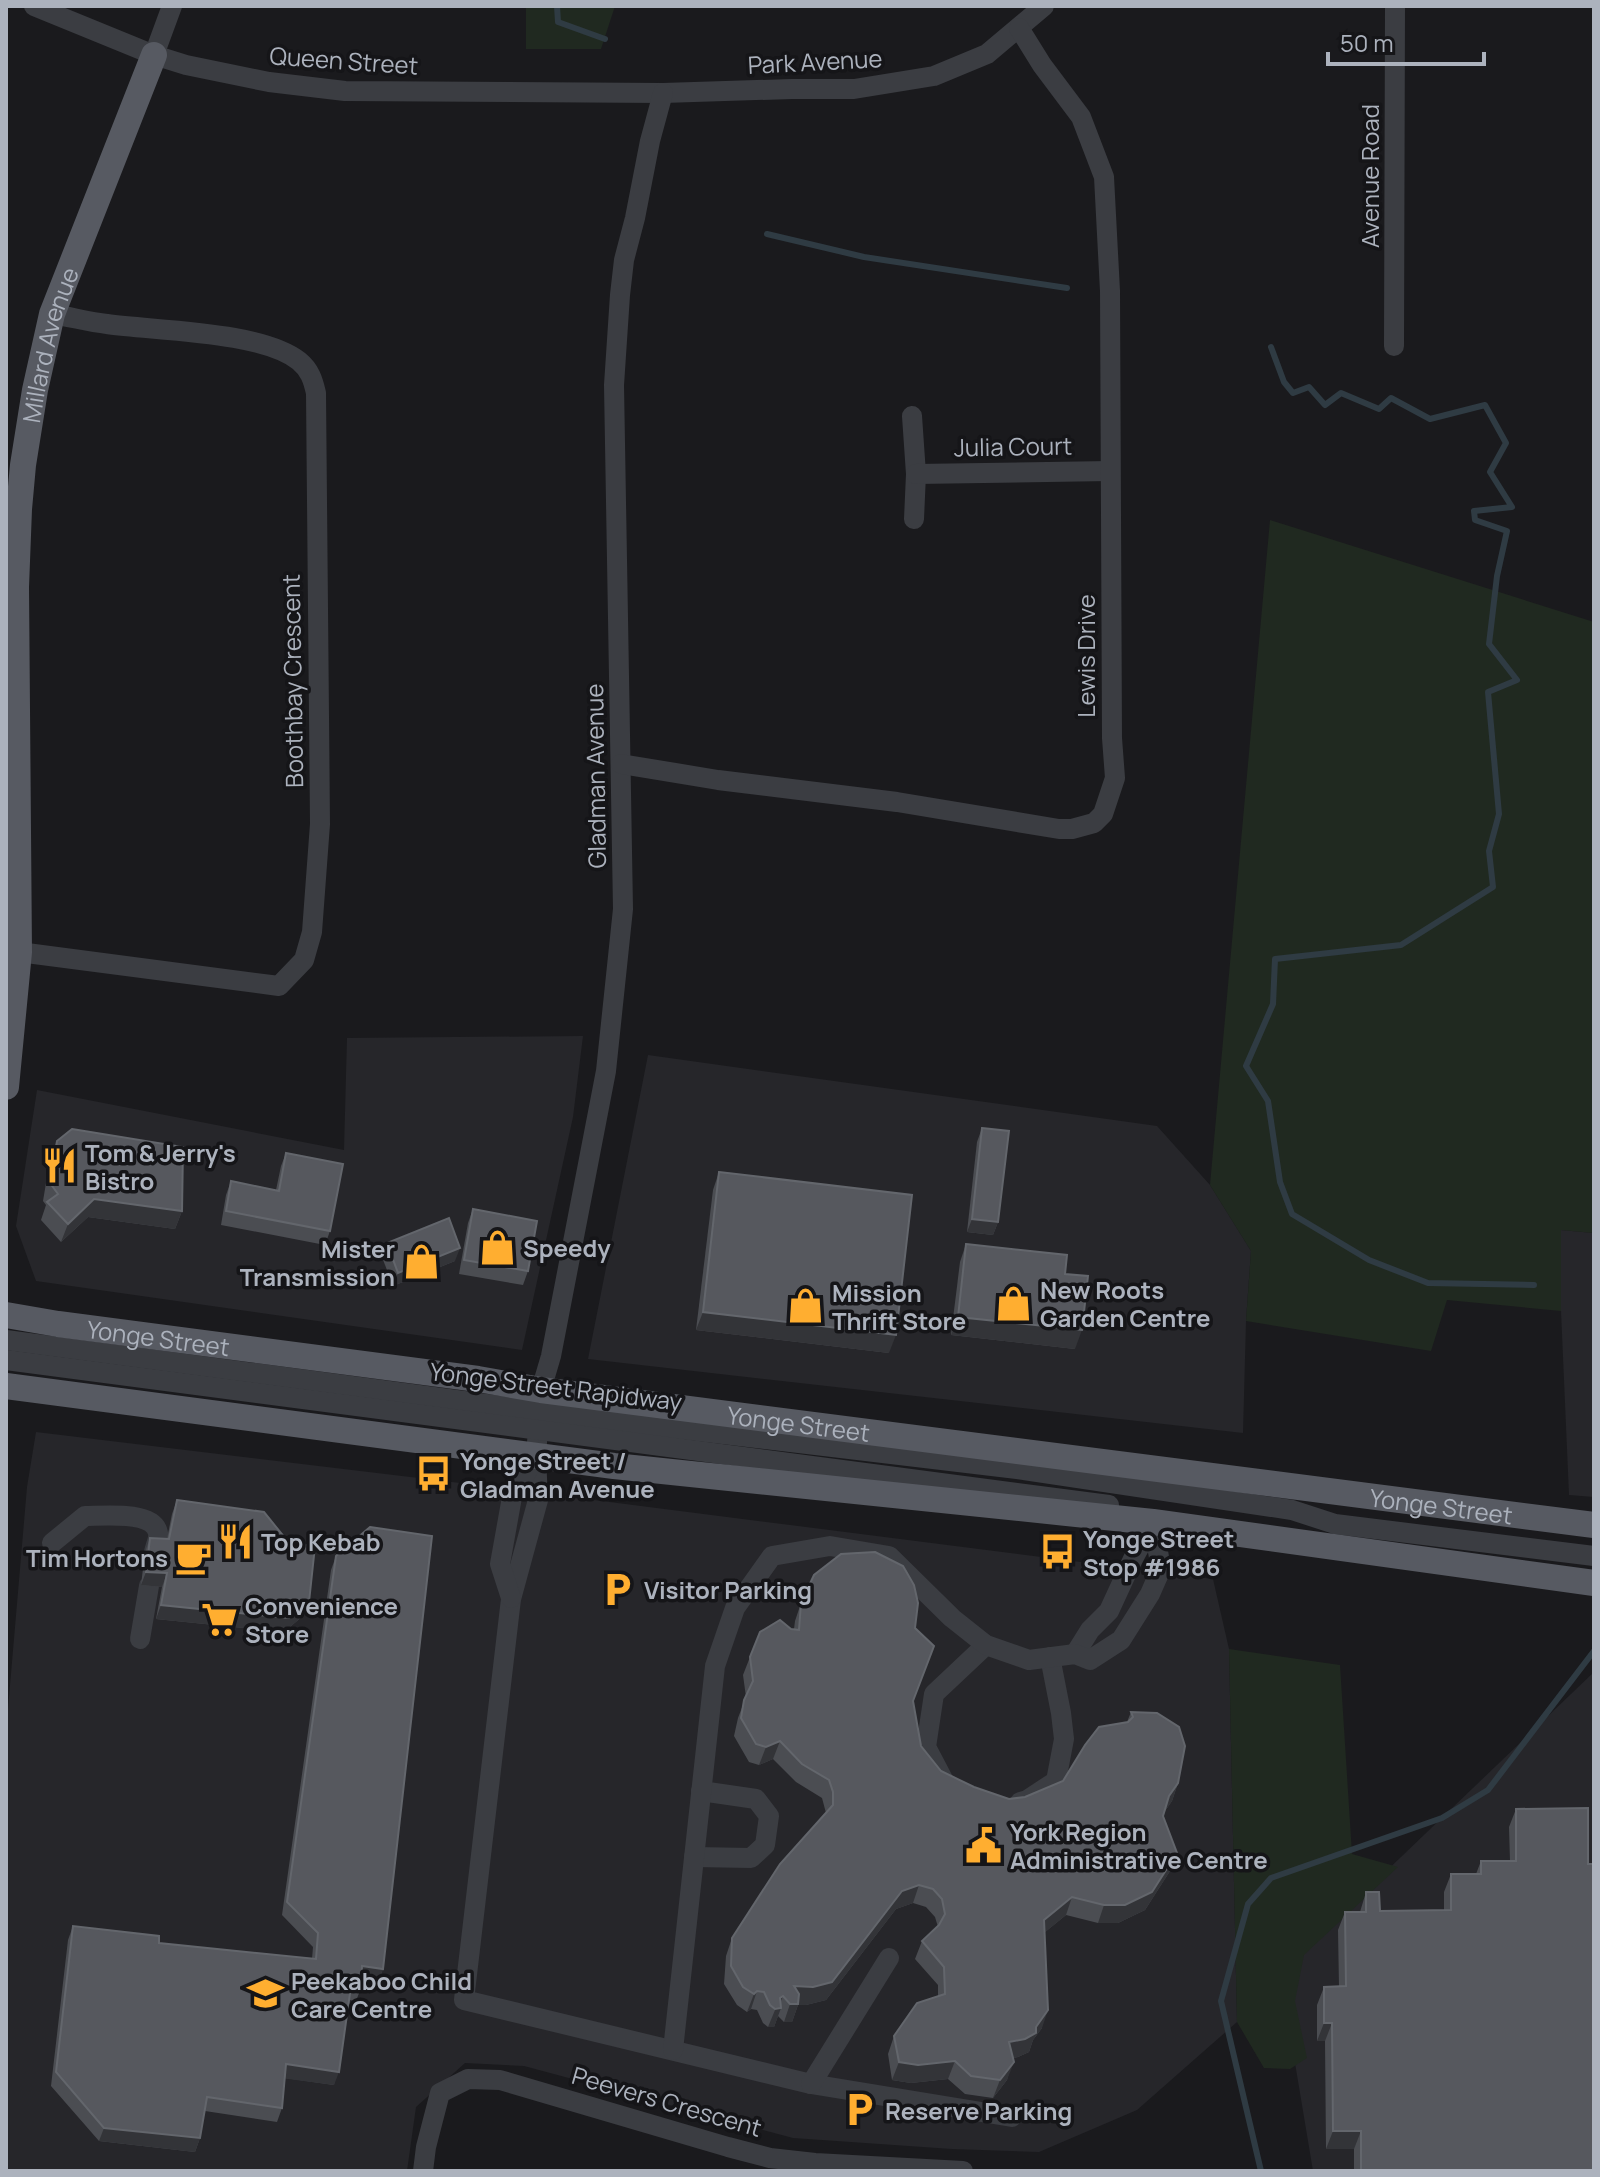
<svg xmlns="http://www.w3.org/2000/svg" width="1600" height="2177" font-family="Manrope,sans-serif">
  <rect width="100%" height="100%" fill="#1a1a1d"/>
  <g fill="#26262a">
    <path d="M583,1036L573,1117L522,1350L36,1281L16,1226L37,1090L344,1150L347,1038Z"/>
    <path d="M648,1055L1157,1126L1210,1185L1251,1251L1246,1321L1243,1433L588,1359Z"/>
    <path d="M1561,1230L1594,1233V1497L1569,1495L1561,1311Z"/>
    <path d="M36,1432L477,1485L1213,1579L1229,1649L1237,2022L1137,2110L1039,2152L952,2149L793,2138L524,2066L465,2063L416,2107L407,2171H8L6,2160V1732L27,1487Z"/>
    <path d="M1594,1672V2171H1313L1280,1973Z"/>
  </g>
  <g fill="#202920">
    <path d="M526,6H615L601,49H526Z"/>
    <path d="M1270,520L1594,622V1233L1561,1230V1311L1447,1300L1431,1351L1246,1321L1251,1251L1210,1185Z"/>
    <path d="M1229,1649L1340,1665L1352,1854L1398,1867L1304,1955L1295,2001L1307,2058L1290,2069L1264,2068L1237,2022Z"/>
  </g>
  <g fill="none" stroke-linecap="round" stroke-linejoin="round">
    <g stroke="#2f3b43" stroke-width="6">
      <path d="M557,6L558,22L605,39"/>
      <path d="M767,234L864,257L1067,288"/>
      <path d="M1271,347L1284,382L1293,393L1309,387L1325,405L1341,393L1379,409L1391,398L1430,419L1485,405L1506,443L1490,472L1512,507L1474,511L1475,520L1507,531L1497,576L1489,644L1517,680L1488,692L1499,814L1489,851L1493,887L1401,945L1275,959L1273,1004L1246,1066L1268,1101L1280,1182L1292,1214L1369,1260L1428,1283L1534,1285"/>
      <path d="M1261,2171L1221,2001L1248,1904L1271,1878L1442,1818L1488,1790L1594,1651"/>
    </g>
    <g stroke="#3b3d42" stroke-width="20">
      <path d="M34,6L154,55L186,65L269,82L345,91L663,93L792,89H854L934,76L987,54L1044,6"/>
      <path d="M154,55L172,6"/>
      <path d="M663,93L650,141L635,218L624,260L620,295L614,385L623,909L606,1071L551,1356L541,1390L536,1456L538,1500L511,1599L464,2000L811,2084L1012,2117"/>
      <path d="M1394,346L1395,6"/>
      <path d="M912,416L916,474L914,519"/>
      <path d="M916,474L1110,471"/>
      <path d="M621,764L718,780L897,802L1059,829H1072L1094,823L1103,814L1115,778L1112,738L1110,291L1104,177L1081,117L1042,65L1019,28"/>
      <path d="M19,952L279,986L304,960L312,932L320,824L316,393C313,380 310,370 299,361C261,331 157,331 107,324C89,322 71,317 52,314"/>
      <path d="M6,1340L638,1424L1024,1470L1292,1510L1335,1524L1594,1556"/>
      <path d="M6,1360L1109,1505"/>
      <path d="M52,1543L85,1516C101,1516 154,1510 158,1533C159,1538 155,1547 154,1552"/>
      <path d="M511,1598L500,1564L512,1497L536,1456"/>
      <path d="M140,1639L149,1586"/>
      <path d="M1075,1654L1090,1630L1109,1611L1133,1559L1153,1522"/>
      <path d="M946,1785L926,1747L934,1694L986,1645"/>
      <path d="M1020,1802L1027,1800L1056,1781L1064,1739L1061,1713L1050,1657"/>
      <path d="M694,1857L751,1858L765,1845L769,1816L756,1799L701,1791"/>
      <path d="M673,2050L715,1666L735,1608L772,1556L830,1546L889,1556L952,1618L986,1645L1029,1660L1075,1654L1090,1660L1121,1640L1150,1594L1161,1569L1153,1522"/>
      <path d="M811,2084L889,1958"/>
      <path d="M423,2171L426,2147L440,2093L468,2079L500,2080L728,2147L770,2158L815,2163L963,2171"/>
    </g>
    <g stroke="#575a62" stroke-width="26">
      <path id="s1" d="M6,1087L19,952L16,587L19,509L23,465L35,390L52,314L154,55"/>
      <path id="s2" d="M6,1315L58,1324L478,1379L541,1390L1594,1525"/>
      <path d="M6,1386L614,1466L1153,1522L1594,1583"/>
    </g>
  </g>
  <g fill="#4b4d52">
    <path d="M982,1128L998,1222L993,1235L967,1232L977,1142Z"/>
    <path d="M57,1141L182,1211L175,1229L88,1217L61,1242L41,1220L46,1205L43,1201L50,1159Z"/>
    <path d="M286,1153L330,1231L325,1245L221,1225L226,1195L231,1181L276,1190L281,1166Z"/>
    <path d="M719,1172L889,1353L696,1330L713,1190Z"/>
    <path d="M473,1209L528,1271L523,1285L459,1274L468,1223Z"/>
    <path d="M387,1243L455,1261L393,1286L382,1257Z"/>
    <path d="M966,1244L1065,1274L1075,1349L951,1335L960,1262Z"/>
    <path d="M177,1500L309,1602L304,1615L284,1632L156,1619L162,1587L141,1585L145,1552L150,1538L167,1539L172,1514Z"/>
    <path d="M336,1556L383,1969L378,1983L361,1981V1988L356,2001L349,2000L334,2085L285,2078L282,2108L277,2122L205,2111L200,2138L195,2152L99,2141L51,2086L68,1940L73,1926L159,1943L312,1959L313,1947L282,1915L331,1570Z"/>
    <path d="M801,1603L915,1628L913,1702L921,1746L941,1771L974,1787L1009,1799L1025,1797L1063,1781L1127,1722L1131,1712L1178,1783L1172,1801L1165,1811L1163,1816L1177,1853L1170,1871L1145,1910L1118,1923H1098L1066,1915L1045,1932L1042,2028L1033,2040L1029,2052L1018,2057L1013,2058L1007,2080L993,2098L965,2094L948,2079L911,2083L892,2080L888,2054L894,2036L938,1996V1985L915,1959L922,1941L938,1927L935,1917L926,1907L913,1903L896,1909L826,2000L806,2005H798L792,2022H784L778,2016L774,2027H768L763,2023L757,2010L751,2009L747,2012L737,2005L724,1984L726,1956L732,1938L826,1813L822,1798L796,1782L773,1759L759,1765L749,1762L734,1736L738,1718L746,1697L743,1675L750,1657L791,1629H794L795,1621Z"/>
    <path d="M1516,1809L1588,1864L1594,2171H1354V2149H1326L1325,2041H1317V2005L1324,1987H1339L1338,1930L1345,1912H1360L1366,1892L1380,1911L1444,1910V1892L1451,1874H1476L1481,1861H1510L1509,1827Z"/>
  </g>
  <g fill="#333438">
    <path d="M94,1199L182,1211L175,1229L88,1217L61,1242L68,1224Z"/>
    <path d="M972,1219L998,1222L993,1235L967,1232Z"/>
    <path d="M460,1248L455,1261L393,1286L398,1273Z"/>
    <path d="M703,1312L896,1335L889,1353L696,1330Z"/>
    <path d="M958,1317L1082,1330L1075,1349L951,1335Z"/>
    <path d="M146,1572L167,1573L162,1587L141,1585Z"/>
    <path d="M309,1602L304,1615L284,1632L156,1619L161,1605Z"/>
    <path d="M780,1741L773,1759L759,1765L766,1747Z"/>
    <path d="M1178,1783L1172,1801L1163,1814L1169,1796Z"/>
    <path d="M1177,1853L1170,1871L1145,1910L1118,1923H1098L1104,1905Z"/>
    <path d="M919,1885L913,1903L896,1909L826,2000L806,2005H798L792,2022H784L790,2004L794,1986L902,1891Z"/>
    <path d="M1072,1897L1066,1915L1038,1938L1044,1920Z"/>
    <path d="M362,1966L383,1969L378,1983L357,1980Z"/>
    <path d="M757,1991L751,2009L747,2012L754,1994Z"/>
    <path d="M783,1996L778,2009L781,2008L774,2027H768L780,1998Z"/>
    <path d="M1048,2010L1042,2028L1033,2040L1029,2052L1018,2057L1003,2060L1009,2042L1036,2027Z"/>
    <path d="M1324,2023H1332L1325,2041H1317Z"/>
    <path d="M955,2061L948,2079L911,2083L892,2080L899,2062Z"/>
    <path d="M1014,2062L1007,2080L993,2098L1000,2080Z"/>
    <path d="M286,2064L339,2072L334,2085L281,2078Z"/>
    <path d="M104,2128L200,2138L195,2152L99,2141Z"/>
    <path d="M1333,2131H1361L1354,2149H1326Z"/>
  </g>
  <g fill="#56585e" stroke="#63666c" stroke-width="2">
    <path d="M982,1128L1009,1131L998,1222L972,1219Z"/>
    <path d="M72,1129L183,1147L182,1211L94,1199L68,1224L47,1202L58,1194L50,1183L57,1141Z"/>
    <path d="M286,1153L343,1164L330,1231L226,1211L231,1181L279,1191Z"/>
    <path d="M719,1172L912,1195L896,1335L703,1312Z"/>
    <path d="M473,1209L537,1221L528,1271L464,1260Z"/>
    <path d="M449,1218L460,1248L398,1273L387,1243Z"/>
    <path d="M966,1244L1067,1255L1065,1274L1088,1276L1082,1330L958,1317Z"/>
    <path d="M177,1500L264,1512L289,1543L315,1546L309,1602L289,1618L161,1605L167,1573L146,1572L150,1538L169,1539Z"/>
    <path d="M370,1527L432,1536L383,1969L362,1966L361,1988L351,1986L339,2072L286,2064L282,2108L207,2097L200,2138L104,2128L56,2072L73,1926L159,1936V1943L316,1959L318,1933L287,1902L336,1556Z"/>
    <path d="M875,1552L903,1566L914,1585L918,1603L915,1628L934,1646L913,1701L921,1746L941,1771L974,1787L1009,1799L1025,1797L1063,1781L1085,1745L1099,1727L1128,1722L1133,1717L1131,1712L1157,1713L1179,1727L1185,1746L1178,1783L1169,1796L1163,1816L1177,1853L1152,1892L1125,1905H1104L1072,1897L1044,1920L1048,2010L1036,2027V2033L1025,2039L1009,2042L1014,2062L1000,2080L971,2076L955,2061L918,2065L899,2062L894,2036L917,2003L945,1994L944,1967L922,1941L939,1925L945,1914L942,1899L933,1889L919,1885L902,1891L832,1982L813,1987L794,1986L799,1994L798,2004H790L783,1996L780,1998L781,2008L775,2009L770,2005L764,1992L757,1991L754,1994L743,1987L731,1966L732,1938L780,1864L833,1805V1792L829,1780L802,1764L780,1741L766,1747L756,1744L741,1718L744,1700L753,1681L750,1657L760,1632L780,1620L791,1629L799,1630L801,1603L814,1575L841,1554Z"/>
    <path d="M1588,1808V1864H1594V2171H1361V2131H1333L1332,2023H1324V1987L1346,1986L1345,1912H1366V1892H1379L1380,1911L1451,1910V1874H1481V1861H1516V1809Z"/>
  </g>
  <defs>
    <symbol id="restaurant-bare" viewBox="-9 -9 18 18"><path d="M-5-6h1v4h1v-4h1v4h1v-4h1v5L-1.5 .5V6h-2V.5L-5-1ZM5-6V6H3V1.5H1.5Q1.5-4 5-6Z" fill="#ffae30" stroke="#151518" stroke-width="2.5" paint-order="stroke"/></symbol>
    <symbol id="shop-bare" viewBox="-9 -9 18 18"><path d="M-5-2.5h2.3a2.7 3.5 0 0 1 5.4 0H5L5.5 6h-11ZM-1.5-2.5h3a1.5 2.3 0 0 0-3 0Z" fill="#ffae30" stroke="#151518" stroke-width="2.5" paint-order="stroke"/></symbol>
    <symbol id="bus-bare" viewBox="-9 -9 18 18"><path d="M-5-6H5V4H4V6H2V4H-2V6H-4V4H-5ZM-3.5-4V0h7V-4ZM-3.5 1.2v1.5H-2V1.2ZM2 1.2v1.5H3.5V1.2Z" fill="#ffae30" stroke="#151518" stroke-width="2.5" paint-order="stroke"/></symbol>
    <symbol id="cafe-bare" viewBox="-9 -9 18 18"><path d="M-5.5-4.5H6V0H3Q3 3.5 0 3.5H-2.5Q-5.5 3.5-5.5 0ZM3-3.2v2h1.7v-2ZM-6 4.5H4V6H-6Z" fill="#ffae30" stroke="#151518" stroke-width="2.5" paint-order="stroke"/></symbol>
    <symbol id="parking-bare" viewBox="-9 -9 18 18"><path d="M-3.5-5.5H1a3.5 3.5 0 0 1 0 7H-1V5.5H-3.5ZM-1-3.4V-.6H.8a1.4 1.4 0 0 0 0-2.8Z" fill="#ffae30" stroke="#151518" stroke-width="2.5" paint-order="stroke"/></symbol>
    <symbol id="supermarket-bare" viewBox="-9 -9 18 18"><path d="M-6-5.5h2.5l.6 2H6L4.5 2H-2.5L-4.4-4H-6ZM-1.5 3.2a1.3 1.3 0 1 0 .1 0ZM3 3.2a1.3 1.3 0 1 0 .1 0Z" fill="#ffae30" stroke="#151518" stroke-width="2.5" paint-order="stroke"/></symbol>
    <symbol id="civic-bare" viewBox="-9 -9 18 18"><path d="M-.6-6.5H3V-4.5H.6V-3L4-1V1h2V6H-6V1h2V-1L-.6-3ZM-1.2 2.5V6h2.4V2.5Z" fill="#ffae30" stroke="#151518" stroke-width="2.5" paint-order="stroke"/></symbol>
    <symbol id="school-bare" viewBox="-9 -9 18 18"><path d="M0-5L7-2L0 1L-7-2ZM-4 1L0 2.5L4 1V4Q0 6-4 4Z" fill="#ffae30" stroke="#151518" stroke-width="2.5" paint-order="stroke"/></symbol>
  </defs>
  <g fill-rule="evenodd">
    <use href="#restaurant-bare" x="34" y="1140" width="51" height="51"/>
    <use href="#shop-bare" x="472" y="1222" width="51" height="51"/>
    <use href="#shop-bare" x="396" y="1236" width="51" height="51"/>
    <use href="#shop-bare" x="988" y="1278" width="51" height="51"/>
    <use href="#shop-bare" x="780" y="1280" width="51" height="51"/>
    <use href="#bus-bare" x="408" y="1448" width="51" height="51"/>
    <use href="#restaurant-bare" x="210" y="1516" width="51" height="51"/>
    <use href="#bus-bare" x="1032" y="1526" width="51" height="51"/>
    <use href="#cafe-bare" x="168" y="1532" width="51" height="51"/>
    <use href="#parking-bare" x="592" y="1564" width="51" height="51"/>
    <use href="#supermarket-bare" x="194" y="1594" width="51" height="51"/>
    <use href="#civic-bare" x="958" y="1820" width="51" height="51"/>
    <use href="#school-bare" x="240" y="1968" width="51" height="51"/>
    <use href="#parking-bare" x="834" y="2084" width="51" height="51"/>
  </g>
  <g text-anchor="middle" dominant-baseline="central" stroke-width="7" stroke-linejoin="round" paint-order="stroke">
    <g font-size="24" fill="#acb2bd" stroke="#151518">
      <text transform="translate(344 60) rotate(4)">Queen Street</text>
      <text transform="translate(815 61) rotate(-3)">Park Avenue</text>
      <text transform="translate(1369 176) rotate(-90)">Avenue Road</text>
      <text stroke="none"><textPath href="#s1" startOffset="746">Millard Avenue</textPath></text>
      <text transform="translate(1013 446) rotate(-1)">Julia Court</text>
      <text transform="translate(1085 656) rotate(-90)">Lewis Drive</text>
      <text transform="translate(292 681) rotate(-91)">Boothbay Crescent</text>
      <text transform="translate(595 776) rotate(-91)">Gladman Avenue</text>
      <text stroke="none"><textPath href="#s2" startOffset="154">Yonge Street</textPath></text>
      <text transform="translate(556 1386) rotate(7)">Yonge Street Rapidway</text>
      <text stroke="none"><textPath href="#s2" startOffset="800">Yonge Street</textPath></text>
      <text stroke="none"><textPath href="#s2" startOffset="1448">Yonge Street</textPath></text>
      <text transform="translate(667 2101) rotate(16)">Peevers Crescent</text>
    </g>
    <g font-size="24" font-weight="bold" fill="#acb2bd" stroke="#151518" text-anchor="start">
      <text x="85" y="1152">Tom &amp; Jerry's<tspan x="85" dy="28">Bistro</tspan></text>
      <text x="523" y="1247">Speedy</text>
      <text x="395" y="1248" text-anchor="end">Mister<tspan x="395" dy="28">Transmission</tspan></text>
      <text x="1040" y="1289">New Roots<tspan x="1040" dy="28">Garden Centre</tspan></text>
      <text x="832" y="1292">Mission<tspan x="832" dy="28">Thrift Store</tspan></text>
      <text x="460" y="1460">Yonge Street /<tspan x="460" dy="28">Gladman Avenue</tspan></text>
      <text x="1083" y="1538">Yonge Street<tspan x="1083" dy="28">Stop #1986</tspan></text>
      <text x="261" y="1541">Top Kebab</text>
      <text x="168" y="1557" text-anchor="end">Tim Hortons</text>
      <text x="644" y="1589">Visitor Parking</text>
      <text x="245" y="1605">Convenience<tspan x="245" dy="28">Store</tspan></text>
      <text x="1010" y="1831">York Region<tspan x="1010" dy="28">Administrative Centre</tspan></text>
      <text x="291" y="1980">Peekaboo Child<tspan x="291" dy="28">Care Centre</tspan></text>
      <text x="885" y="2110">Reserve Parking</text>
    </g>
  </g>
  <rect width="1600" height="2177" fill="none" stroke="#acb2bd" stroke-width="16"/>
  <path d="M1328 52v12h156v-12" fill="none" stroke="#acb2bd" stroke-width="4"/>
  <text x="1340" y="52" font-size="24" fill="#acb2bd" stroke="#151518" stroke-width="6" paint-order="stroke">50 m</text>
</svg>
